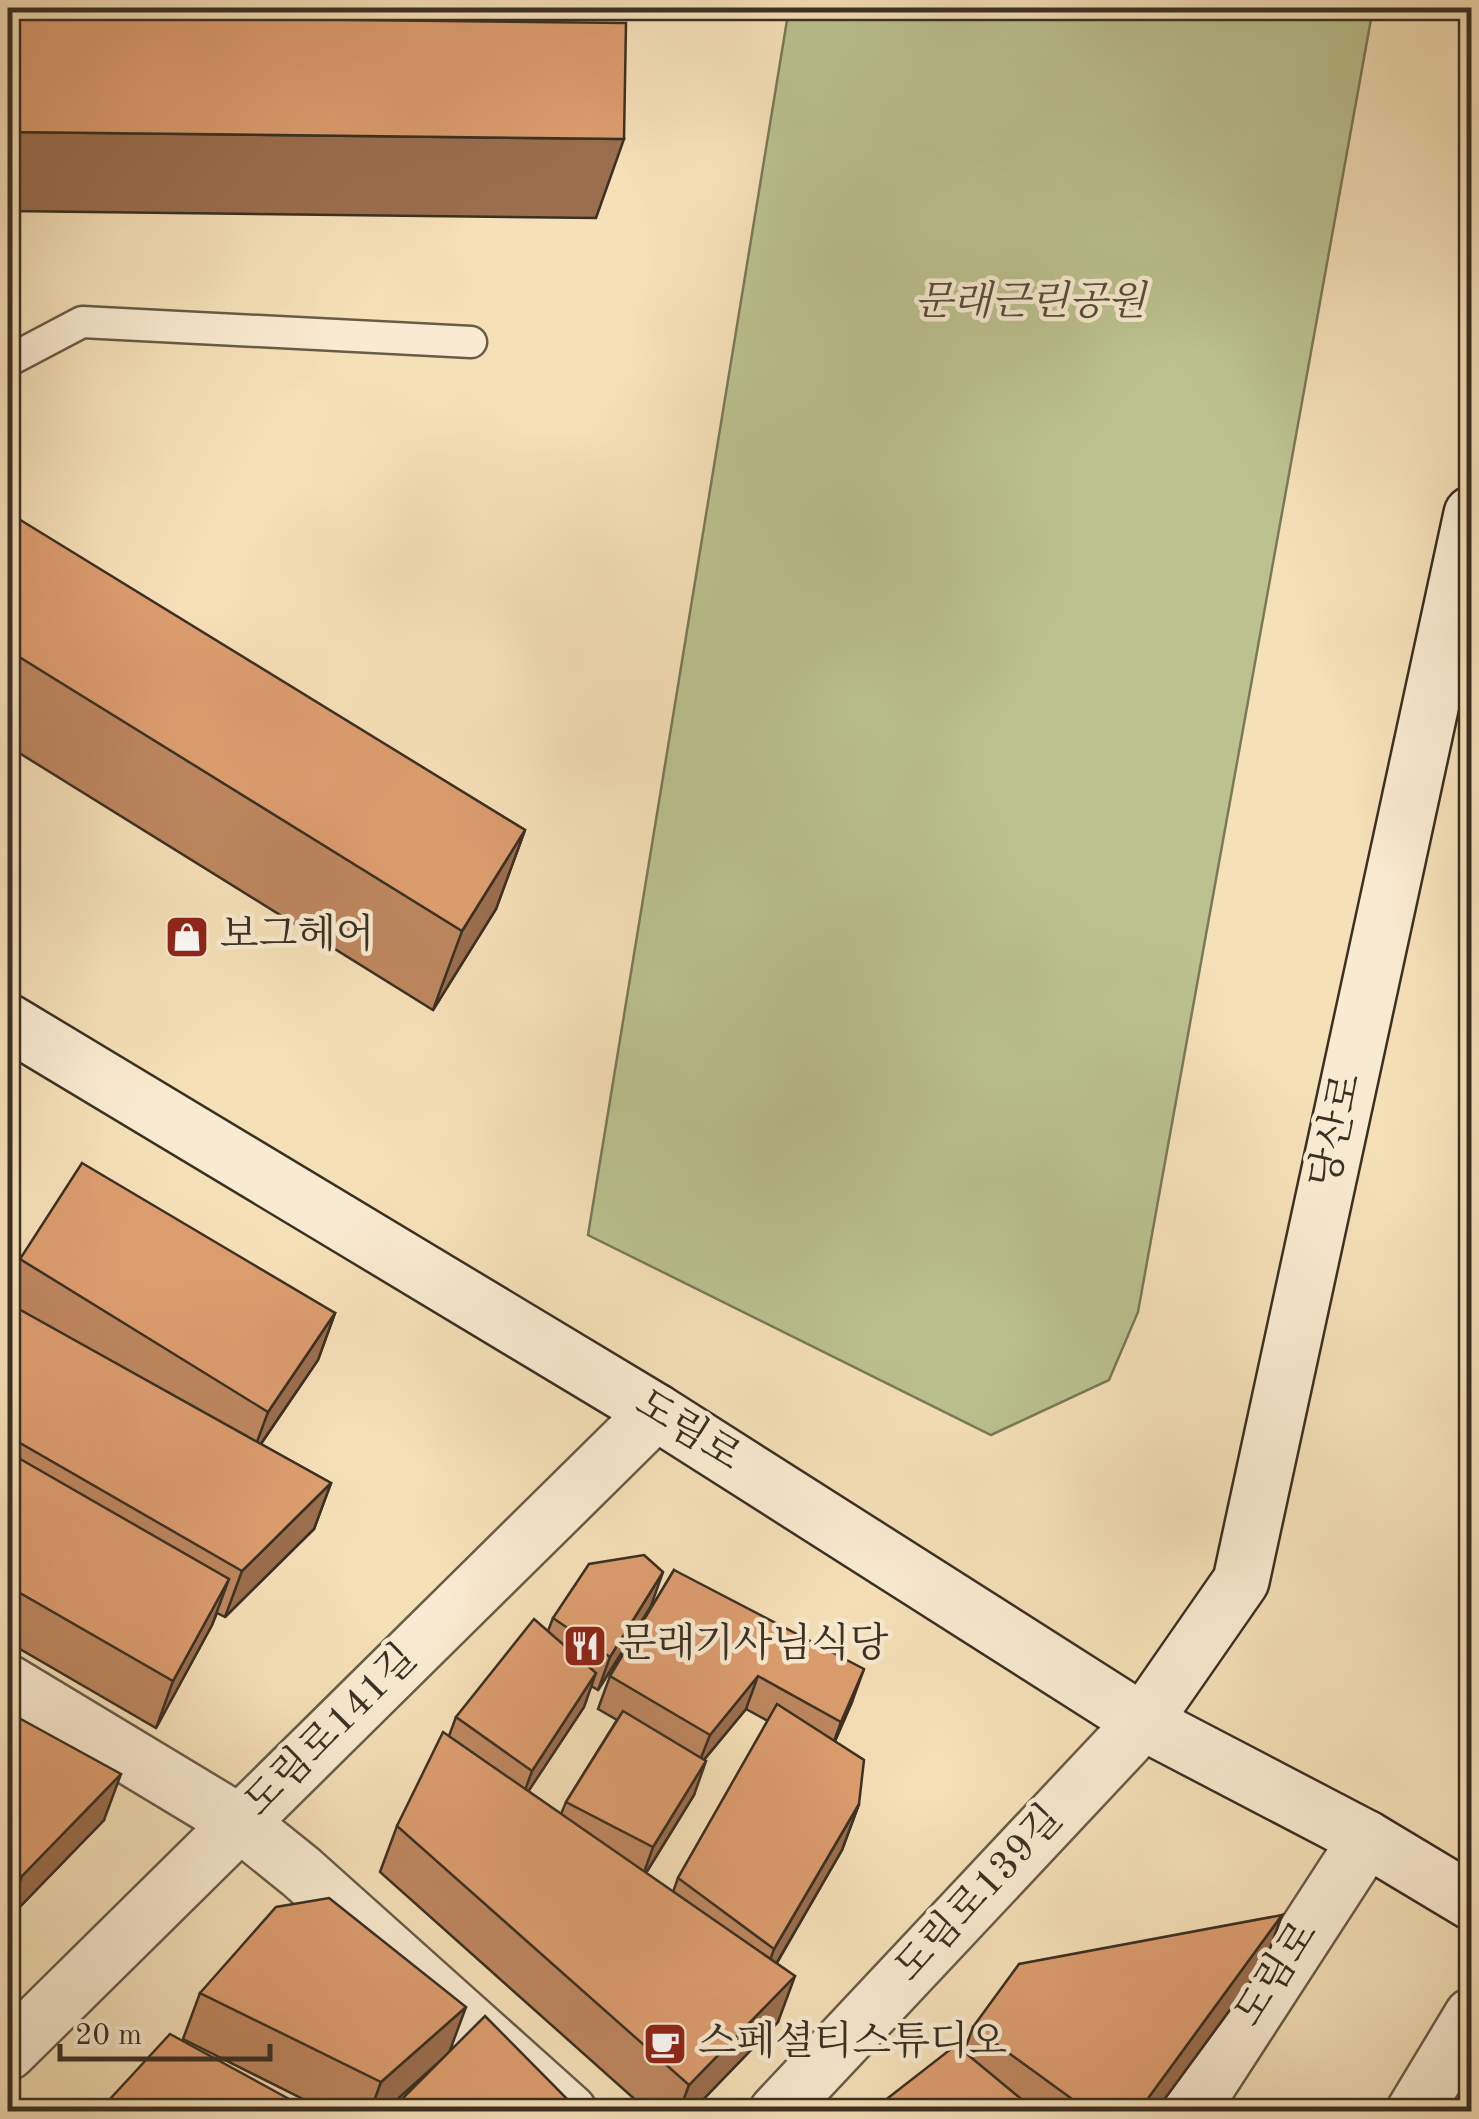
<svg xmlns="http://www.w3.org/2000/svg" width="1479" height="2119" font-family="'Old Standard TT','Noto Serif KR',serif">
  <rect width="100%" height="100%" fill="#f6e0b8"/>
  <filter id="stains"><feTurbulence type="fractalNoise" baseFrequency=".002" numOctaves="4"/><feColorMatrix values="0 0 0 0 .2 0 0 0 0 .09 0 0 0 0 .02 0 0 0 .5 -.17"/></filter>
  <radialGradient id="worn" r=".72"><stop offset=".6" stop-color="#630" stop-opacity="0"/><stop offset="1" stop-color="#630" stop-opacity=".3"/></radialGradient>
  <path fill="#bbc290" stroke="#7a795a" stroke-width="2.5" d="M789,8H1373L1138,1312L1109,1380L991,1435L588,1235Z"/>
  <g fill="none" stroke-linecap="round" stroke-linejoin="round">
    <defs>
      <g id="service">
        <path d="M8,9L71,8"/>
        <path d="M8,361L82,322L471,342"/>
      </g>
      <g id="minor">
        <path d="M8,1683L240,1823L301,1872L569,2112"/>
        <path d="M777,2112L1143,1722"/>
        <path d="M1190,2112L1367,1839"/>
        <path d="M1414,2112L1472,2016"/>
      </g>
      <path id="tertiary" d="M8,2052L656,1412"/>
      <g id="secondary">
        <path d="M8,1022L656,1412L1143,1722L1367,1839L1472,1902"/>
        <path d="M1143,1722L1241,1581L1472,514"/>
      </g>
    </defs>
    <use href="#service" stroke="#695c48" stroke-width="35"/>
    <use href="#minor" stroke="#695c48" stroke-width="60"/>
    <use href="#tertiary" stroke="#695c48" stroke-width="60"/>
    <use href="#secondary" stroke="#3a3023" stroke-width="60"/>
    <use href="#service" stroke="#f9ebd1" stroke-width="30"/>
    <use href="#minor" stroke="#f9ebd1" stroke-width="55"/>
    <use href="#tertiary" stroke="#f9ebd1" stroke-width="55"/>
    <use href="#secondary" stroke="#f9ebd1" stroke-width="55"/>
  </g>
  <g fill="#be875f" stroke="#3a3023" stroke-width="2.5" fill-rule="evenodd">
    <path d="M8,515L525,830L496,909L433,1010L8,746Z"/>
    <path d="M20,1259L335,1313L318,1360L261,1444L331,1483L314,1529L225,1617L217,1613L212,1625L156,1728L8,1642V1293Z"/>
    <path d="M674,1570L852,1702L835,1741L859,1804L842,1850L777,1963L778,2022L691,2112H649L380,1872L397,1826L449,1736L456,1717L548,1631L553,1618L651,1606L598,1690L591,1686L584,1707L528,1791L561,1814L566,1802L617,1720L598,1709L610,1676ZM746,1709L768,1721L678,1878L673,1892L646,1873L694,1795L704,1760Z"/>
    <path d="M8,1712L104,1820L8,1919Z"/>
    <path d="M1282,1915L1265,1962L1155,2112H870L964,2052L973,2027Z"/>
    <path d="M200,1993L450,2052L580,2112H391L439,2062L383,2112H329L183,2039Z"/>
  </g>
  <g fill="#9b6e4e" stroke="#3a3023" stroke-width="2.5">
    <path d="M8,132L624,139L596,218L8,211Z"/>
    <path d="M525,830L496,909L433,1010L462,931Z"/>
    <path d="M335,1313L318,1360L251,1458L268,1412Z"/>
    <path d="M331,1483L314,1529L225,1617L242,1571Z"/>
    <path d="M663,1572L651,1606L598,1690L610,1657Z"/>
    <path d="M229,1579L212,1625L156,1728L173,1681Z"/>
    <path d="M864,1669L852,1702L829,1755L841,1722Z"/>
    <path d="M596,1673L584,1707L520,1804L532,1771Z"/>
    <path d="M758,1676L746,1709L697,1768L710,1735Z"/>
    <path d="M706,1761L694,1795L641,1881L653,1847Z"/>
    <path d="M121,1774L104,1820L8,1919V1915L22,1876Z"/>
    <path d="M859,1804L842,1850L758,1995L774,1949Z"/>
    <path d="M1282,1915L1265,1962L1155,2112H1138Z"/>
    <path d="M795,1976L778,2022L691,2112H679L689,2085Z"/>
    <path d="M466,2007L449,2053L383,2112H370L381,2082Z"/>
  </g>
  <g fill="#dd9d6f" stroke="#3a3023" stroke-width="2.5">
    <path d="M8,16L626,23L624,139L8,132Z"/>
    <path d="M9,513L525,830L462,931L8,650V515Z"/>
    <path d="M82,1163L335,1313L268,1412L20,1259Z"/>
    <path d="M8,1303L331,1483L242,1571L8,1436Z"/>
    <path d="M8,1452L229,1579L173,1681L8,1586Z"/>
    <path d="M644,1555L663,1572L610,1657L553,1618L589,1564Z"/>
    <path d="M674,1570L864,1669L841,1722L758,1676L710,1735L610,1676Z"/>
    <path d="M534,1619L596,1673L532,1771L456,1717Z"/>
    <path d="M777,1704L864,1760L859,1804L774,1949L678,1878Z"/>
    <path d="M623,1711L706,1761L653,1847L566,1802Z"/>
    <path d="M8,1712L121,1774L22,1876L8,1868Z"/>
    <path d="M443,1732L795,1976L689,2085L397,1826Z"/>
    <path d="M329,1898L466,2007L381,2082L200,1993L276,1907Z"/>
    <path d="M1282,1915L1138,2112H1090L973,2027L1019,1964Z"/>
    <path d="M485,2016L580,2112H393L391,2110Z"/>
    <path d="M170,2034L313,2112H98Z"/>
    <path d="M956,2045L1037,2112H870Z"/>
  </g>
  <defs>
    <symbol id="shop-square" viewBox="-11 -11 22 22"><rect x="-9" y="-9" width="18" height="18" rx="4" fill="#8f2418" stroke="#f9ebd1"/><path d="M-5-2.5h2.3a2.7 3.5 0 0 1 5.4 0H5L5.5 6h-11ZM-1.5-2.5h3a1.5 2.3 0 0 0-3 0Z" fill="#fff"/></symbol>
    <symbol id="restaurant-square" viewBox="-11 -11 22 22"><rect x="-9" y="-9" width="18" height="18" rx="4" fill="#8f2418" stroke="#f9ebd1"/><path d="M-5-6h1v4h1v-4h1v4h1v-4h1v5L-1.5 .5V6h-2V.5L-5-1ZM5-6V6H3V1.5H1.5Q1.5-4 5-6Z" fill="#fff"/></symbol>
    <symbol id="cafe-square" viewBox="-11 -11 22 22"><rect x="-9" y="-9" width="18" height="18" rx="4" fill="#8f2418" stroke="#f9ebd1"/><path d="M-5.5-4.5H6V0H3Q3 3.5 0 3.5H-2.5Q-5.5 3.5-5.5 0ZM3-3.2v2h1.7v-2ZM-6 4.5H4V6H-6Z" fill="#fff"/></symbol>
  </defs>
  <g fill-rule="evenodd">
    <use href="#shop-square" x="162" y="912" width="50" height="50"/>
    <use href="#restaurant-square" x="560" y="1621" width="50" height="50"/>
    <use href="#cafe-square" x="640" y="2019" width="50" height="50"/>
  </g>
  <g text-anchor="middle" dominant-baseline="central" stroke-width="9" stroke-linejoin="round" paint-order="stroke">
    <g font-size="40" font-style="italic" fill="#544d39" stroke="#f9ebd1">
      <text x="1030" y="304">문래근린공원</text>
    </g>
    <g font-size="40" fill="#3a3023" stroke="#f9ebd1" text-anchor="start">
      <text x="220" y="937">보그헤어</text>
      <text x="618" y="1646">문래기사님식당</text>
      <text x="698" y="2044">스페셜티스튜디오</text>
    </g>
    <g font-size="40" fill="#3a3023" stroke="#f9ebd1">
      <text transform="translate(1338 1131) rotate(-78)">당산로</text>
      <text transform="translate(687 1432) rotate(32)">도림로</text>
      <text transform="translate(332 1732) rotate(-45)">도림로141길</text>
      <text transform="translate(980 1895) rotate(-47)">도림로139길</text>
      <text transform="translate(1278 1975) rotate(-57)">도림로</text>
    </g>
  </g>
  <rect width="1479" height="2119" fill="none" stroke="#f6e0b8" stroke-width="40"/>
  <rect x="10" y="10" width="1459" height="2099" fill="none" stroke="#3a3023" stroke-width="5"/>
  <rect x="20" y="20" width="1439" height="2079" fill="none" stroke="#3a3023" stroke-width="2.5"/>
  <path d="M60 2044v15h210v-15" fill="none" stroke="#3a3023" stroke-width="5"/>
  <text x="75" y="2044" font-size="30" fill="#3a3023" stroke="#f9ebd1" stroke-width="8" paint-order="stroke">20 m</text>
  <rect width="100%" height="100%" filter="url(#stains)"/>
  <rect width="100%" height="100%" fill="url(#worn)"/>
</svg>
